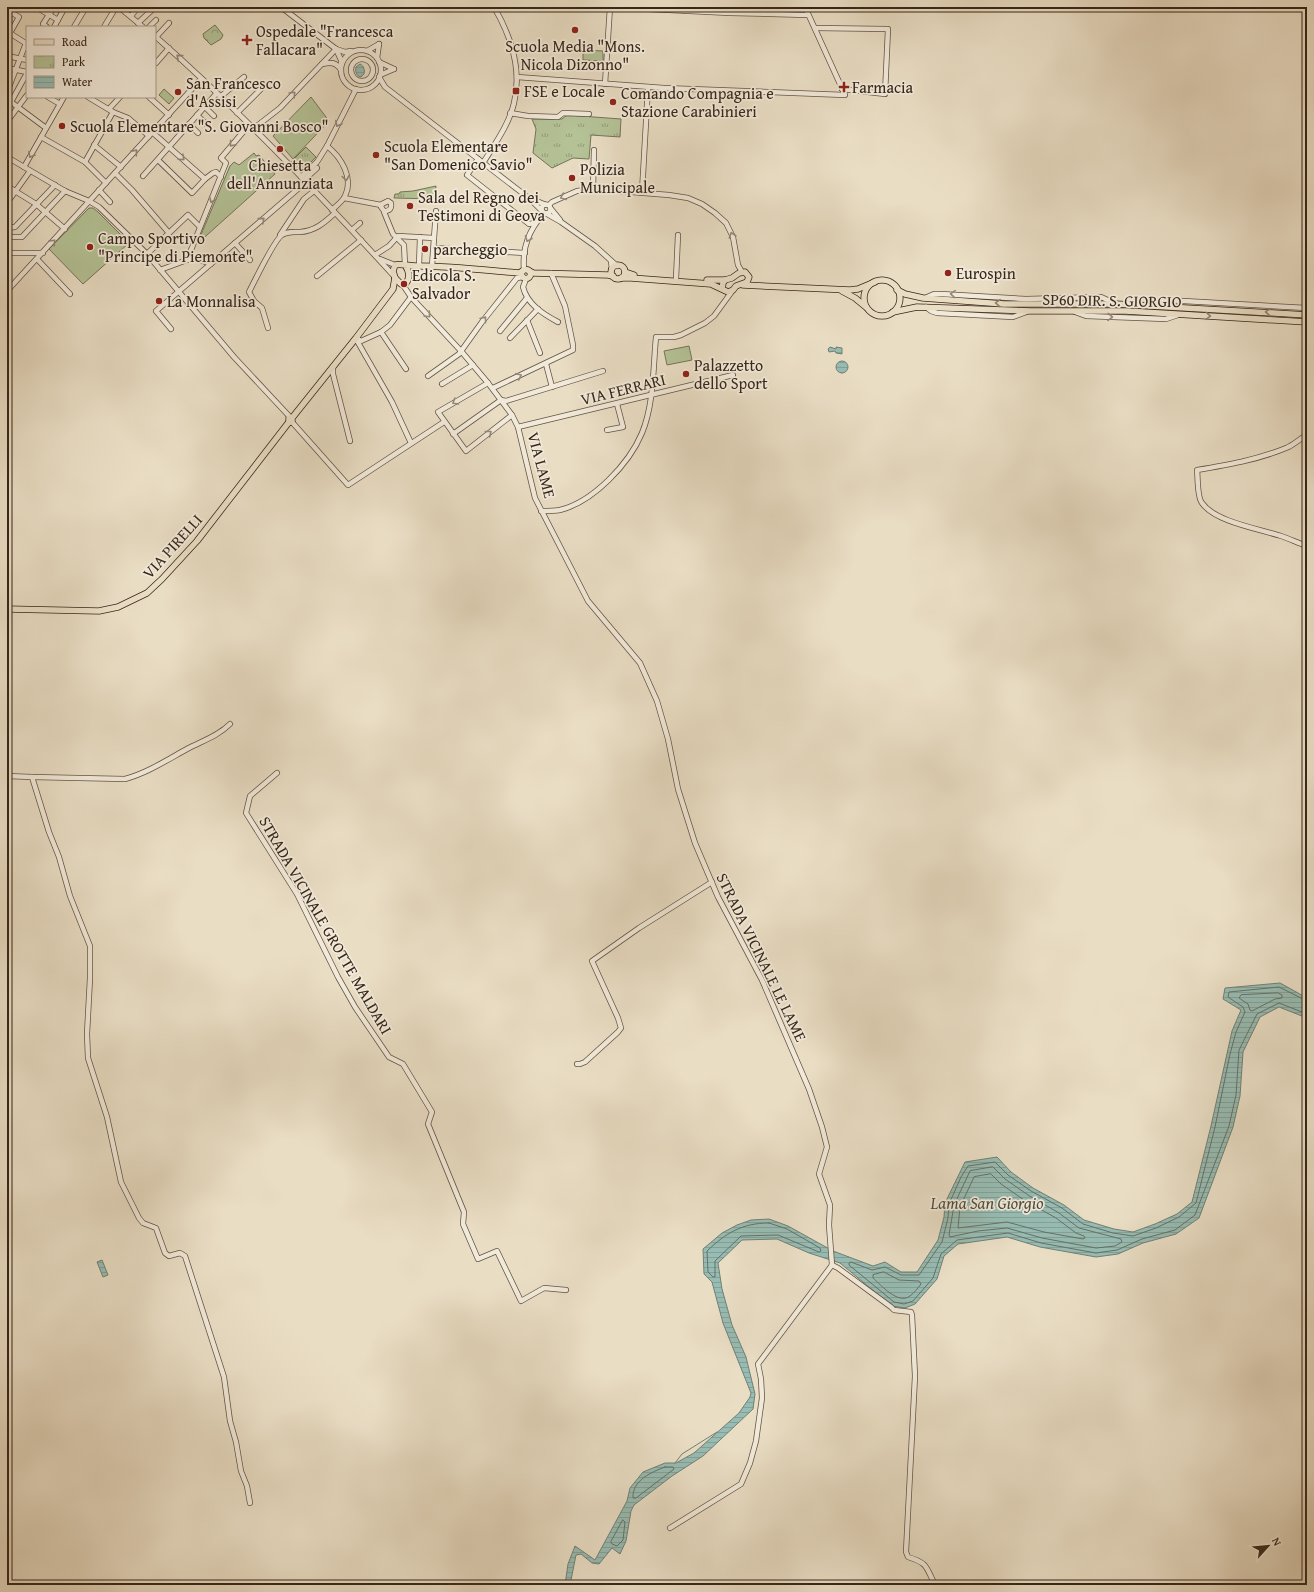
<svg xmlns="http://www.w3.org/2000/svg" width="1314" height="1592" font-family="'Gentium Book Plus',serif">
  <defs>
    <pattern id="forest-crowns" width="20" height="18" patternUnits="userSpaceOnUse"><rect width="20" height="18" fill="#b4c296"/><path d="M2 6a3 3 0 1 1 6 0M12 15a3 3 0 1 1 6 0" fill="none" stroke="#939d7a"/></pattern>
    <pattern id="park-tufts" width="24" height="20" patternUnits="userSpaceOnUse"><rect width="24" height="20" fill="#b4c296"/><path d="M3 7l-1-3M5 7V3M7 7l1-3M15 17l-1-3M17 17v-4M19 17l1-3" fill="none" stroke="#939d7a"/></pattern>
    <pattern id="water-rules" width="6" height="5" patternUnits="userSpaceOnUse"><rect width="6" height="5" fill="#97bcb3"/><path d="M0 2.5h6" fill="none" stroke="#83a199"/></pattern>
  </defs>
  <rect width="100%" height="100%" fill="#e9ddc4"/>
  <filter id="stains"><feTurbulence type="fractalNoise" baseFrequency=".005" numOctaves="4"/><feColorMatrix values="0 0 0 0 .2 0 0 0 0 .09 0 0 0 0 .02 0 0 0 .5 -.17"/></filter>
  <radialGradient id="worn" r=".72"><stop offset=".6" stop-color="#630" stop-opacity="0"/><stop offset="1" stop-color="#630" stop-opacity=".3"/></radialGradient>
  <g fill="#b4c296" stroke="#757458">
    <path d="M583,50L603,51V61L583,60Z"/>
    <path d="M164,89L174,98L169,104L159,95Z"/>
    <path d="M311,97L329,121L293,159L273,136Z"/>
    <path d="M254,153L256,156L259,155L275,174L197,244L230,166L234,162L239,165Z"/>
    <path d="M89,208H93L98,212L129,243L83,284L49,249Z"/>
    <path d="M689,346L692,360L667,365L664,351Z"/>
  </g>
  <path fill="url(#forest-crowns)" stroke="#757458" d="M215,25L223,35L221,39L211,45L204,38L203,34Z"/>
  <g fill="url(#park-tufts)" stroke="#757458">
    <path d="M567,115L621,119L620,137L591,135L589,159L573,158L552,168L533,153L536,129L532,119H562Z"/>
    <path d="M306,147L316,157L301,172L291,162Z"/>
    <path d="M436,186L435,199L394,198L395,194H399L400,192L413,191Z"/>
  </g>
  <g fill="url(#water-rules)" stroke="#708075">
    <path d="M360,64C364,66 365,70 364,74L361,77C356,76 355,71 356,67Z"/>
    <path d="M830,347L836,349V347L842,348V354L836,353L835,351L829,352L828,349Z"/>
    <circle cx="842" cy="367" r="6"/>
    <path d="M1280,983L1307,998V1018L1279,1007L1260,1017L1243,1052L1240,1096L1233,1127L1199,1218L1176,1234L1143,1243L1118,1254L1096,1257L1040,1247L1007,1237L958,1244L944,1256L937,1279L915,1304L905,1308L892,1306L840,1263L809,1253L777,1239L742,1240L718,1263L722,1289L732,1325L746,1357L755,1394L753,1409L703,1456L672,1476L634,1505L631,1511L626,1541L620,1554L612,1548L599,1564L592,1563L581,1554L576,1555L570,1585H565L568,1564L575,1546L595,1560L627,1501L630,1488L643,1472L665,1463H676L694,1453L739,1413L750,1397L751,1393L723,1323L712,1282L704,1274L703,1249L722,1233L737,1225L751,1220L769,1219L788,1226L833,1251L873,1266L885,1262L901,1272H917L938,1240L944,1217L945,1203L965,1162L997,1157L1011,1172L1033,1188L1064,1205L1084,1220L1114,1229L1133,1232L1155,1224L1177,1214L1192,1202L1211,1126L1232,1031L1241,1010L1223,999L1225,988Z"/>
    <path d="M102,1260L108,1275L103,1277L97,1262Z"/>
  </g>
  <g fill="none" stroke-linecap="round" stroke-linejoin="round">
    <g stroke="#667166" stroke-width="1">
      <path d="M1278,993L1282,995V998L1275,999L1252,1011L1250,1010L1248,1004L1239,998L1241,995Z"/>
      <path d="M1307,1001L1279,987L1229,992L1228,997L1243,1007L1245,1012L1236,1032L1230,1054L1215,1127L1196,1203L1179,1217L1156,1228L1133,1236L1113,1233L1083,1224L1062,1208L1031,1191L1008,1175L995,1162L968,1166L961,1177L949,1204L948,1218L942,1242L919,1275H901L885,1267L872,1270L851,1262L849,1263V1265L894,1302L904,1304L913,1301L933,1278L941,1254L957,1240L1008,1233L1041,1243L1096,1253L1117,1250L1142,1239L1175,1230L1195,1215L1229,1126L1236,1095L1239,1050L1257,1014L1279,1003L1307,1014"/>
      <path d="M993,1167L1005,1179L1028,1195L1059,1213L1079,1228L1121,1239L1122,1242L1115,1246L1096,1248L1042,1238L1007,1228L978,1231L950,1237L949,1235L954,1205L970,1171Z"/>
      <path d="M991,1174L1001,1184L1024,1200L1056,1218L1076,1233L1084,1236L1085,1238L1083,1239L1044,1232L1007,1222L958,1228L960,1207L974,1177Z"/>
      <path d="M769,1223L787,1229L820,1248L821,1251L819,1252L778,1235L741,1236L715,1261V1277H713L708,1272L707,1251C726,1233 742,1223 769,1223Z"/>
      <path d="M884,1272L899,1280L919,1281L921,1284C918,1288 914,1293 910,1296C898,1305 881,1285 873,1278V1275Z"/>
      <path d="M665,1467H673L674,1469L636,1498H633C632,1480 652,1472 665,1467Z"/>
      <path d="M623,1520L625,1522L623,1540L617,1546L612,1544L611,1542Z"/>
    </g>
    <path stroke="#708075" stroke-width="1" d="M675,1463L682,1454L717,1432"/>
    <defs>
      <g id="minor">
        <path d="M36,7L58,20"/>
        <path d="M119,7L143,27"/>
        <path d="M281,7L336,49L345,52L351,51"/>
        <path d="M608,7L730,13L808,15"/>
        <path d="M93,8L94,7"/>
        <path d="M7,10L19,17L10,33L7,50"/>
        <path d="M131,16L138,7"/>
        <path d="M138,23L155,7"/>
        <path d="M47,27L43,24L54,7"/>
        <path d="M54,27L65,7"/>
        <path d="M74,27L86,7"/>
        <path d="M104,27L116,7"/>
        <path d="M149,27L156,20"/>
        <path d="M815,28L888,29L885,94L842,89"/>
        <path d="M8,32L27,44"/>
        <path d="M155,36C239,110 317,192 393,275"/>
        <path d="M156,37L169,23"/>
        <path d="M336,49L341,60V64"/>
        <circle cx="361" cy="70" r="20"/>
        <path d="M367,51L379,44"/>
        <path d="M7,56L27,60"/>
        <path d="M377,58L379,44"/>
        <circle cx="362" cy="70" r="11"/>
        <path d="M379,62L394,69"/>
        <path d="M156,63L169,48"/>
        <path d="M322,64C331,62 336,62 341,70"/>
        <path d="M7,68L27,72"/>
        <path d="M380,75L394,69"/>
        <path d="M379,77L385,87L530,199L542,211"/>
        <path d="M517,77L664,88L845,95L805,7"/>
        <path d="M605,84L610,7"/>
        <path d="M9,87L26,43"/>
        <path d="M48,97L60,104"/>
        <path d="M88,97L113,112L128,118L149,136"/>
        <path d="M149,97L169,115"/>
        <path d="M220,97L244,77"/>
        <path d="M7,99L46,128"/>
        <path d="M11,102L27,73"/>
        <path d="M205,107L214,116"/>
        <path d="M109,109L120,97"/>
        <path d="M237,113L264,86"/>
        <path d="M510,113L528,116L558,117L563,113L589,114"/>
        <path d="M197,115L207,125"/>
        <path d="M7,118L9,119L27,95"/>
        <path d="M189,124L198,133"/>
        <path d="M253,129L280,108L336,49"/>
        <path d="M7,131H9"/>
        <path d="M152,132L205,179L213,173L216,172L221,177"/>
        <path d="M41,137L85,162L106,183"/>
        <path d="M94,145L121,167"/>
        <path d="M327,146C341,157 354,178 345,196C343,201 336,206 332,210"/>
        <path d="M7,157L65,191L89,201L99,207L147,254L234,357L290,417"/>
        <path d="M478,159L467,175L529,224L535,223"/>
        <path d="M158,160L192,193L205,179"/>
        <path d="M85,162L113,112"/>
        <path d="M483,163C494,145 509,125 514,103C522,70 511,36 494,7"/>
        <path d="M24,167L64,97"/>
        <path d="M115,173L132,190L169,233L188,215L200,227"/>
        <path d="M143,176L216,94"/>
        <path d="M301,177L317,162L327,146L356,89"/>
        <path d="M304,180L317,168"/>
        <path d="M7,186L36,204L65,229"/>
        <path d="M593,189L594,150"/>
        <path d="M99,190L110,202"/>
        <path d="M642,192L648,87"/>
        <path d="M344,198L381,205"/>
        <path d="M532,199L546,205"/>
        <path d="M7,203L30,171"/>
        <circle cx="546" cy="209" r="4.5"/>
        <path d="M549,205L552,202L577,191L593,189L669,195L688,198L702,204L715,213L726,223L733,237L738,265L742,272"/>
        <path d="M551,209L560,220"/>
        <path d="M384,211L381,207L382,204L388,201L391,203C392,211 388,210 384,212L393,234L404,245L405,265"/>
        <path d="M547,214L561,222L595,246L617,266"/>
        <path d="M7,228L15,227L55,185"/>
        <path d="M352,230L360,223"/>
        <path d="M280,235L304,199L314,191"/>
        <path d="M7,237H22L65,191"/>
        <path d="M434,238L436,211"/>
        <path d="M235,243L250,260"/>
        <path d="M434,248L525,253"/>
        <path d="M7,253H43"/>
        <path d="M147,254L169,233"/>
        <path d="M375,255L389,246L398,236L434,238L432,266"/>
        <path d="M37,259L70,294"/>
        <path d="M380,259L395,265"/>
        <path d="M187,260H200L211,264"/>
        <path d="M611,261L612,270"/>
        <path d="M419,266L420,237"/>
        <path d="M160,270L187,260L226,163L221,158L249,125"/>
        <path d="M524,270C522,247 529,230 544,213"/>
        <path d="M317,276L361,240"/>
        <path d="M526,279L523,287C527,304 543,314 558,322"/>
        <path d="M676,279L678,235"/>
        <path d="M403,285L411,297L461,351L488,383L512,415L518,427L535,498L588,601L640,663L657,701L668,739L678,789L695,843L718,897L762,980L809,1089L822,1127L827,1147L819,1174L830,1205L829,1225L832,1265"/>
        <path d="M7,291L201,79"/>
        <path d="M925,298L934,294H941L1026,299L1101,297L1116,304"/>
        <path d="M1148,305L1166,300L1307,308"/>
        <path d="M926,307L931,311L937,313L1013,317L1029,311"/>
        <path d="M1075,312L1086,316L1166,319L1178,315"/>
        <path d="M527,320L540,353"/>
        <path d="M268,328L262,308L254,301L249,292C254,282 275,239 282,235C288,231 293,232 300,232C315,231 324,223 335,213"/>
        <path d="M171,329L156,311L306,182"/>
        <path d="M500,331L527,298"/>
        <path d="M381,332L406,369"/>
        <path d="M356,338L361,341L381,332L390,325L411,297"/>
        <path d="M510,338L538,309"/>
        <path d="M356,339L392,402L411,443"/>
        <path d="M546,364L552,387"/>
        <path d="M333,367V374L350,441"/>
        <path d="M428,376L459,354L482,322L517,278L523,277"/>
        <path d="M488,383L438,412L466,451L512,415"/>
        <path d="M442,384L473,365"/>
        <path d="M493,388L573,350V345L565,306L551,273"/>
        <path d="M292,422L348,485L444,422"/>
        <path d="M518,427L733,375"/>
        <path d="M607,430L623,427L617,404"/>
        <path d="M453,434L501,400L506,401L603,371"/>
        <path d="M1307,435C1299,439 1294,445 1286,448C1257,460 1227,465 1197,470C1198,478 1197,497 1202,503C1215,522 1260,529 1281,536C1290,539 1298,543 1307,546"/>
        <path d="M541,511C547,511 554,511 560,510C593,502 629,464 642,433C654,404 653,368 656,337H674L681,335L705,323L714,316L733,290"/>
        <path d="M277,773L250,796L246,813L297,894L338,977L355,1007L389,1057L403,1064L432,1112L428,1124L464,1212L463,1224L478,1259L497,1251L521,1301L544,1288L566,1290"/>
        <path d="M7,776L32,777L49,832L59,857L70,896L90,946V978L87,1034L88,1058L107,1117L121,1182L139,1218L143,1223L156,1228L165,1253L169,1256L180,1253L185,1256L224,1377L230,1421L236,1442L241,1471L247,1486L250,1503"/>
        <path d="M32,777L125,779C147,773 167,760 187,749C202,741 218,736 230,724"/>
        <path d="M577,1064H580L585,1062L618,1032L621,1028L618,1018L592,961L639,928L712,882"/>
        <path d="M832,1265L838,1268L891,1307L894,1310L911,1312L912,1315L915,1376L906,1552L908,1557C928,1563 926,1567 935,1585"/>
        <path d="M670,1528L741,1484L750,1463L756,1441L762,1398L761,1379L758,1364L832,1265"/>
      </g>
      <g id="major">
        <path d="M405,265C409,271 411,277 406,283L401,284L395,278L393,271L395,265C401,263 409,266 416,266C451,266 485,270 519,273L524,270"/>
        <circle cx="618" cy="272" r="7"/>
        <circle cx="526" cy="274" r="4.5"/>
        <path d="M529,271L533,273L608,275L613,276"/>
        <path d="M625,272L634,275"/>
        <path d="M621,278H631L711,284L728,292L733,290L736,286L747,282L749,277L745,272L739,273L732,278L725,280L723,283L722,289"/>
        <path d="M707,280H725"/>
        <circle cx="882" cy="298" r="18"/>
        <path d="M743,285L850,290L858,289L875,282"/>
        <path d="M897,290L905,294L923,298L1004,304H1116L1307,315"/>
        <path d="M842,291L855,298L866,307"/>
        <path d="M893,312L917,307L1031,311H1126L1307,322"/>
        <path d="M292,418H289V422H292V418L356,338L393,289L395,278"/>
        <path d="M7,609L99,611L118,607L147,593L162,579L197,541L289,422"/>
      </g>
    </defs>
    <use href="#minor" stroke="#635444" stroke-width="6"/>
    <use href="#major" stroke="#362619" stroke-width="7"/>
    <use href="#minor" stroke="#f1e9d9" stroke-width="4.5"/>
    <use href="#major" stroke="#e9ddc4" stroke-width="5.5"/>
  </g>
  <defs><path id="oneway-chevron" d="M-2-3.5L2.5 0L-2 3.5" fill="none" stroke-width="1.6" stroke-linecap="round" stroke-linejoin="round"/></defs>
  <g stroke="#948879">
    <use href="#oneway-chevron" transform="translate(179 57) rotate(-140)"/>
    <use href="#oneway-chevron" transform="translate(293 94) rotate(-46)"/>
    <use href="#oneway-chevron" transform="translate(338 124) rotate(117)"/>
    <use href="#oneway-chevron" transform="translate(232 144) rotate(131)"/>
    <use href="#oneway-chevron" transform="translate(135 152) rotate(-48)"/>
    <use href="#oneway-chevron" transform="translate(31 155) rotate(120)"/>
    <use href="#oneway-chevron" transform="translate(182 158) rotate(42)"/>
    <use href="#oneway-chevron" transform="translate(346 178) rotate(81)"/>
    <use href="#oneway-chevron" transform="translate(563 197) rotate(157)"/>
    <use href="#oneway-chevron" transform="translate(212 200) rotate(113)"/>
    <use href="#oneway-chevron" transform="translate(262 220) rotate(-41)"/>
    <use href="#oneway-chevron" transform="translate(732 235) rotate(-108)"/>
    <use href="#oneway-chevron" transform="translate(528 239) rotate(112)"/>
    <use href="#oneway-chevron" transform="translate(53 242) rotate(-47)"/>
    <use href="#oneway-chevron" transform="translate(953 294) rotate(-177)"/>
    <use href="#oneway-chevron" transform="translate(428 315) rotate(47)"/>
    <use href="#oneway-chevron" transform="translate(1110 317) rotate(2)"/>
    <use href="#oneway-chevron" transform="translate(484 319) rotate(-52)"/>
    <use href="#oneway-chevron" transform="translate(519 376) rotate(-25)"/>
    <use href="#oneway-chevron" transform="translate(455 402) rotate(149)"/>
    <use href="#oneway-chevron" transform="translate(489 433) rotate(-38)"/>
  </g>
  <g stroke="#90826e">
    <use href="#oneway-chevron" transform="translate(998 303) rotate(-177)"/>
    <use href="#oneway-chevron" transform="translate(1268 312) rotate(-177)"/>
    <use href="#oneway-chevron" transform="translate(1208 316) rotate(4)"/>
  </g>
  <g fill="#8f2418" stroke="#f1e9d9" stroke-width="1.5">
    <circle cx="575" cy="30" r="4"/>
    <path d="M245 34h4v4h4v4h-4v4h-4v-4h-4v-4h4z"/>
    <path d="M842 81h4v4h4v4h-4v4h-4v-4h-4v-4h4z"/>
    <rect x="512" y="87" width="8" height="8" rx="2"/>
    <circle cx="178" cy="92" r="4"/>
    <circle cx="613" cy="102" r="4"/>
    <circle cx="62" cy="126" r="4"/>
    <circle cx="280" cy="149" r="4"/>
    <circle cx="376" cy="155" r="4"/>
    <circle cx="572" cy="178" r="4"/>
    <circle cx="410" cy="206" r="4"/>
    <circle cx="90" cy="247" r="4"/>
    <circle cx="425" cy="249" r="4"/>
    <circle cx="948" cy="273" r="4"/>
    <circle cx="404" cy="284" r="4"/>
    <circle cx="159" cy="301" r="4"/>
    <circle cx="686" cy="374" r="4"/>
  </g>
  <g text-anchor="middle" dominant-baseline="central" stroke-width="3.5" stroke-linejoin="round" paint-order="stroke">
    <g font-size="16" fill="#362619" stroke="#f1e9d9" text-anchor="start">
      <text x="256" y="31">Ospedale "Francesca<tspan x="256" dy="18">Fallacara"</tspan></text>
      <text x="575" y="46" text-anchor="middle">Scuola Media "Mons.<tspan x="575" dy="18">Nicola Dizonno"</tspan></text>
      <text x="186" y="83">San Francesco<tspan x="186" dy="18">d'Assisi</tspan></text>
      <text x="852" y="87">Farmacia</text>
      <text x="524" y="91">FSE e Locale</text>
      <text x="621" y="93">Comando Compagnia e<tspan x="621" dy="18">Stazione Carabinieri</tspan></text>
      <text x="70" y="126">Scuola Elementare "S. Giovanni Bosco"</text>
      <text x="384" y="146">Scuola Elementare<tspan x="384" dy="18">"San Domenico Savio"</tspan></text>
      <text x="280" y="165" text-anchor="middle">Chiesetta<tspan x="280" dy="18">dell'Annunziata</tspan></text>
      <text x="580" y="169">Polizia<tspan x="580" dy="18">Municipale</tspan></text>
      <text x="418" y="197">Sala del Regno dei<tspan x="418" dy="18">Testimoni di Geova</tspan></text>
      <text x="98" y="238">Campo Sportivo<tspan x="98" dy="18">"Principe di Piemonte"</tspan></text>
      <text x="433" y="249">parcheggio</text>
      <text x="956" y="273">Eurospin</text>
      <text x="412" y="275">Edicola S.<tspan x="412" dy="18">Salvador</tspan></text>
      <text x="167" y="301">La Monnalisa</text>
      <text x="694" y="365">Palazzetto<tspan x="694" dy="18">dello Sport</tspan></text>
    </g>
    <g font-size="16" fill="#362619" stroke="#f1e9d9">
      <text transform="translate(1112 300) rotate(1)">SP60 DIR. S. GIORGIO</text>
      <text transform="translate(623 389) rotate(-14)">VIA FERRARI</text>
      <text transform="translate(542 465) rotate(75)">VIA LAME</text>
      <text transform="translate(172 546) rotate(-48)">VIA PIRELLI</text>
      <text transform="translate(326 925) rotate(60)">STRADA VICINALE GROTTE MALDARI</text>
      <text transform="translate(762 957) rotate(64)">STRADA VICINALE LE LAME</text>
    </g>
    <g font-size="17" font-style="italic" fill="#4e4c40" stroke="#f1e9d9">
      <text x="987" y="1202">Lama San Giorgio</text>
    </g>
  </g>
  <rect width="1314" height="1592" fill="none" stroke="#e9ddc4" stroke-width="24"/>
  <rect x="8" y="8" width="1298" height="1576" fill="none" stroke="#362619" stroke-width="2"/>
  <rect x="12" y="12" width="1290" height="1568" fill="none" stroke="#362619"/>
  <rect x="26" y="26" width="130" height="72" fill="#f1e9d9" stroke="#a69b8c"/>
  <rect x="34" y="39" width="20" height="6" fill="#e9ddc4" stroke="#a69b8c"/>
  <text x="62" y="46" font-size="12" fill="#362619">Road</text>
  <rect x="34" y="56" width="20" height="12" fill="url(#park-tufts)" stroke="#a69b8c"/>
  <text x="62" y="66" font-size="12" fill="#362619">Park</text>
  <rect x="34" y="76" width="20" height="12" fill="url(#water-rules)" stroke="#a69b8c"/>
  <text x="62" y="86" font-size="12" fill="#362619">Water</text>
  <g transform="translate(1268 1546) rotate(63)" stroke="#f1e9d9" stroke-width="3" paint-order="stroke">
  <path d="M0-3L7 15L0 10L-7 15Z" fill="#362619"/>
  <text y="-6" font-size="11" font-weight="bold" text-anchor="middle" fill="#362619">N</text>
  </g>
  <rect width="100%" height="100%" filter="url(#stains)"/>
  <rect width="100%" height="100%" fill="url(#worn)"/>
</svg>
